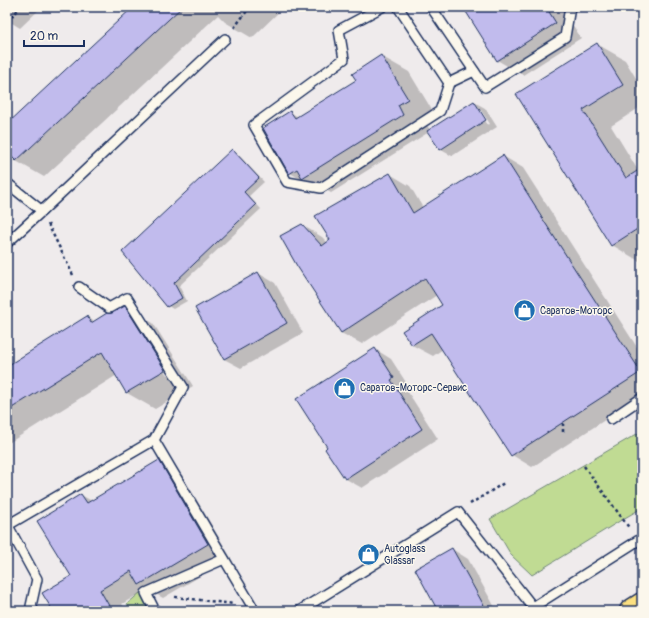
<svg xmlns="http://www.w3.org/2000/svg" width="649" height="618" font-family="Pangolin,sans-serif">
  <rect width="100%" height="100%" fill="#efebec"/>
  <filter id="ink" filterUnits="userSpaceOnUse"><feTurbulence type="fractalNoise" baseFrequency=".025" numOctaves="2"/><feDisplacementMap in="SourceGraphic" scale="8" xChannelSelector="R" yChannelSelector="G"/><feConvolveMatrix kernelMatrix="1 2 1 2 8 2 1 2 1" color-interpolation-filters="sRGB"/></filter>
  <g filter="url(#ink)">
    <g fill="#c0db93" stroke="#6e8578">
      <path d="M642,431V508L623,519L532,575L511,555L490,519Z"/>
      <path d="M141,592L152,611H131L127,604Z"/>
    </g>
    <g fill="#0003" fill-rule="evenodd">
      <path d="M7,7H42L20,28L7,20Z"/>
      <path d="M134,7H276L280,11L252,38L225,22L218,15L44,177L16,161L7,150V125Z"/>
      <path d="M464,7H561L562,8L581,38L523,75L497,60Z"/>
      <path d="M597,44L625,60L642,88V106L611,126L639,172L642,174V259L639,261L612,245L517,94Z"/>
      <path d="M381,56L409,72L435,115L425,122L430,130L474,102L485,108L497,127L452,156L441,150L429,132L331,193L321,187L318,189L290,173L264,128L290,112L298,117L357,80ZM478,110H481L490,124L488,125Z"/>
      <path d="M232,150L237,153L264,182L249,196L261,209L179,286L187,301L173,309L168,306L123,252Z"/>
      <path d="M503,156L523,168L555,218V219L642,355V396L532,467L512,455L443,349L433,356L412,345L444,305L437,295L362,344L341,333L302,225L322,237L328,243L390,174L410,186L423,208Z"/>
      <path d="M7,217L10,221L7,224Z"/>
      <path d="M258,273L275,283L303,333L241,368L224,359L196,309Z"/>
      <path d="M125,307L153,323L193,386L155,409L127,393L117,375L7,444V367L87,317L95,322L112,314ZM138,329H141L169,374L167,375Z"/>
      <path d="M375,349L391,359L409,387L406,389L438,439L362,488L346,479L326,449Z"/>
      <path d="M159,461L182,475L231,558L163,598L147,589L122,604L127,611H54L72,576L81,495L92,501Z"/>
      <path d="M452,549L468,559L497,611H440Z"/>
    </g>
    <g fill="#c1bbed" stroke="#1b2f5e">
      <path d="M133,7H182L16,161L7,152V124Z"/>
      <path d="M463,7H546L556,23L497,61Z"/>
      <path d="M597,43L623,85L583,110L626,178L642,168V226L611,246L516,94Z"/>
      <path d="M381,55L408,99L398,105L403,115L302,178L297,169L289,174L263,128L290,111L295,118L356,80L352,74Z"/>
      <path d="M474,101L486,120L440,150L427,131Z"/>
      <path d="M232,149L259,178L244,192L256,205L174,283L182,298L167,307L122,252Z"/>
      <path d="M503,155L536,207H535L641,372L511,456L431,333L412,345L402,331L442,305L425,278L341,333L297,266L280,236L302,224L322,246L330,240L315,216L390,173L413,213Z"/>
      <path d="M258,272L287,323L224,359L195,308Z"/>
      <path d="M125,306L165,370L126,393L102,352L7,411V366L87,316L91,323L107,313H112Z"/>
      <path d="M375,348L394,378L391,380L422,429L345,479L325,449L327,447L296,399Z"/>
      <path d="M159,460L208,544L139,585L131,571L100,590L112,611H53L42,593L71,576L37,521L81,494L87,503Z"/>
      <path d="M452,548L487,611H438L415,569Z"/>
    </g>
    <g fill="none" stroke-linecap="round" stroke-linejoin="round">
      <defs>
        <g id="service">
          <path d="M382,7L339,30L344,59L254,125L287,182L321,188L440,111L449,83L474,71"/>
          <path d="M398,7L449,83"/>
          <path d="M431,7L485,87L565,37L570,7"/>
          <path d="M7,183L42,211"/>
          <path d="M7,243L42,211L225,39"/>
          <path d="M611,419L642,398"/>
          <path d="M154,440L252,606"/>
          <path d="M7,524L37,579L31,606L34,611"/>
          <path d="M8,525L154,440L183,387L127,298L109,308L79,287"/>
          <path d="M533,607L642,538"/>
          <path d="M155,611L146,593L224,559"/>
          <path d="M299,611L458,512L536,611"/>
        </g>
        <path id="primary" d="M631,611L642,604"/>
      </defs>
      <use href="#service" stroke="#1b2f5e" stroke-width="12"/>
      <use href="#primary" stroke="#1b2f5e" stroke-width="25"/>
      <g stroke="#1b2f5e" stroke-width="2.5" stroke-dasharray="3 3" stroke-linecap="butt">
        <path d="M7,21L21,7"/>
        <path d="M234,28L250,7"/>
        <path d="M48,224L73,275"/>
        <path d="M563,432V422"/>
        <path d="M584,466L630,529"/>
        <path d="M470,504L504,483"/>
        <path d="M175,597L234,604"/>
      </g>
      <use href="#service" stroke="#fbf7ec" stroke-width="9"/>
      <use href="#primary" stroke="#fce080" stroke-width="22"/>
    </g>
  </g>
  <defs>
    <symbol id="shop-disc" viewBox="-11 -11 22 22"><circle r="9.5" fill="#1f6fb2" stroke="#fbf7ec"/><path d="M-5-2.5h2.3a2.7 3.5 0 0 1 5.4 0H5L5.5 6h-11ZM-1.5-2.5h3a1.5 2.3 0 0 0-3 0Z" fill="#fff"/></symbol>
  </defs>
  <g fill-rule="evenodd">
    <use href="#shop-disc" x="512" y="298" width="25" height="25"/>
    <use href="#shop-disc" x="332" y="376" width="25" height="25"/>
    <use href="#shop-disc" x="356" y="542" width="25" height="25"/>
  </g>
  <g text-anchor="middle" dominant-baseline="central" stroke-width="3" stroke-linejoin="round" paint-order="stroke">
    <g font-size="10" fill="#1b2f5e" stroke="#fbf7ec" text-anchor="start">
      <text x="540" y="311">Саратов-Моторс</text>
      <text x="360" y="388">Саратов-Моторс-Сервис</text>
      <text x="384" y="549">Autoglass<tspan x="384" dy="12">Glassar</tspan></text>
    </g>
  </g>
  <rect width="649" height="618" fill="none" stroke="#fbf7ec" stroke-width="24"/>
  <rect x="12" y="12" width="625" height="594" fill="none" stroke="#1b2f5e" stroke-width="1.5" filter="url(#ink)"/>
  <path d="M24 40v6h60v-6" fill="none" stroke="#1b2f5e" stroke-width="2"/>
  <text x="30" y="40" font-size="12" fill="#1b2f5e" stroke="#fbf7ec" stroke-width="3" paint-order="stroke">20 m</text>
</svg>
